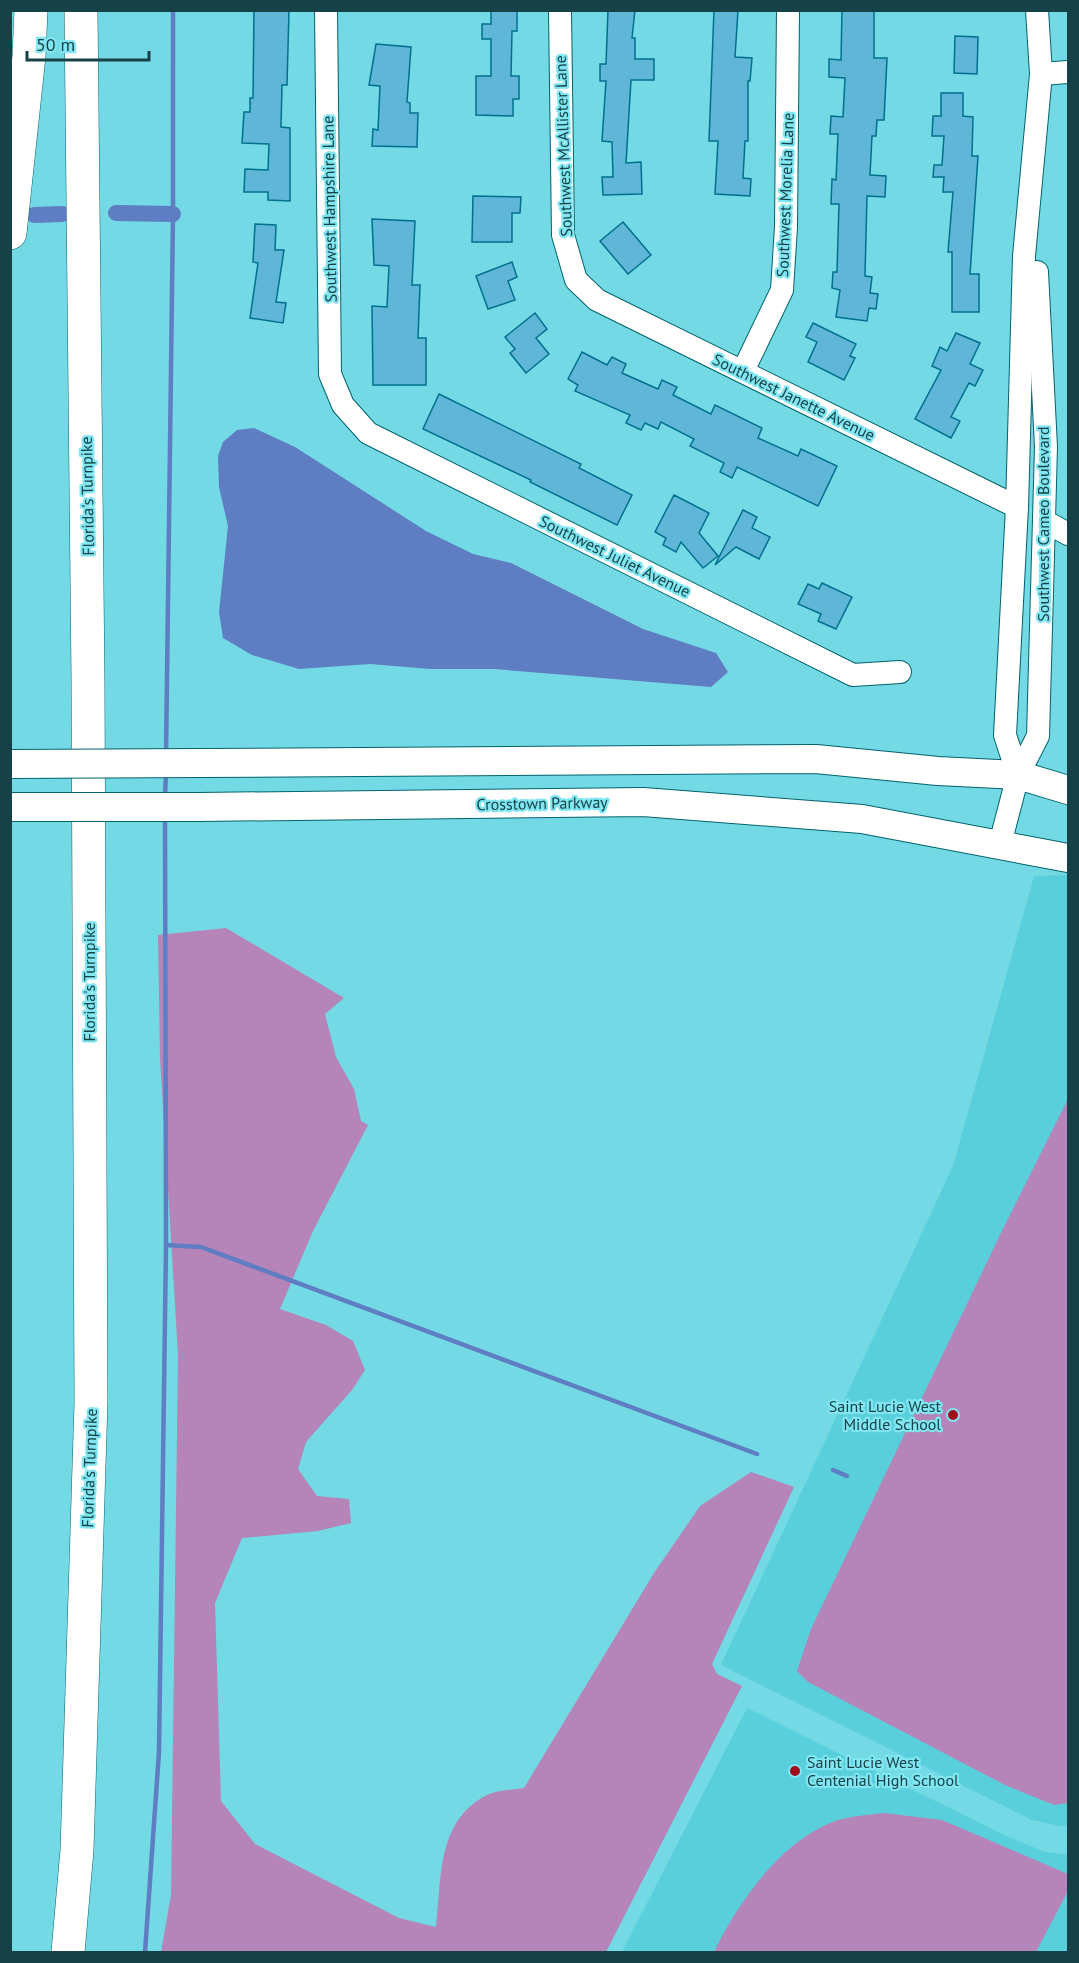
<svg xmlns="http://www.w3.org/2000/svg" width="1079" height="1963" font-family="'PT Sans',sans-serif">
  <rect width="100%" height="100%" fill="#73d9e4"/>
  <g fill="#59cfdb">
    <path d="M1068,875V1825L1060,1826L1032,1820L721,1665L953,1166L1034,876Z"/>
    <path d="M747,1708L1004,1835L1045,1852L1068,1855V1952H622Z"/>
  </g>
  <g fill="#b584b8">
    <path d="M226,928L344,998L325,1014L336,1057L354,1089L361,1121L368,1125L313,1231L280,1309L326,1325L353,1341L365,1370L352,1390L306,1442L298,1469L317,1496L349,1499L351,1523L318,1531L242,1538L215,1603L221,1801L255,1844L399,1918L436,1927C442,1879 436,1821 487,1795C497,1790 513,1790 524,1788L654,1573L700,1506L751,1472L794,1487L712,1664L717,1674L742,1686L606,1952H161L171,1895L178,1355L160,1058L158,935Z"/>
    <path d="M1068,1099V1803L1054,1805L1005,1785L808,1682L797,1671L811,1629L1000,1235Z"/>
    <path d="M884,1813L942,1820L1068,1874V1891L1036,1952H714C738,1902 782,1839 838,1820C852,1816 869,1815 884,1813Z"/>
  </g>
  <path fill="#5e7dc2" d="M254,428L295,447L426,531L473,554L511,563L643,629L716,653L728,672L711,687L494,669H430L370,664L299,669L252,655L223,638L219,612L228,526L219,487L218,456L223,442L237,430Z"/>
  <g fill="none" stroke-linecap="round" stroke-linejoin="round">
    <g stroke="#5e7dc2" stroke-width="4.5">
      <path d="M166,755L173,214V10"/>
      <path d="M165,797L166,772"/>
      <path d="M166,1245L201,1247L757,1454"/>
      <path d="M833,1470L847,1476"/>
      <path d="M145,1952L159,1752L166,1245L165,817"/>
    </g>
    <g stroke="#5e7dc2" stroke-width="16">
      <path d="M116,213L173,214"/>
      <path d="M34,215L62,214"/>
    </g>
  </g>
  <g fill="#5fb6d7" stroke="#00708f" stroke-width="1.5">
    <path d="M254,10H289L287,85H282L281,127L290,128V201L268,200V192H244L245,169L268,170L269,144L242,143L244,112H250V98H253Z"/>
    <path d="M491,10L517,11V31H512L511,76H519V99H513V116L476,115V76H491V39H482V24H491Z"/>
    <path d="M608,10H635L632,38H635V59H654V80H631L626,163L641,162L642,194L603,195L602,177H613L612,142L602,141L606,81H600V64H606Z"/>
    <path d="M714,10H738L735,57L752,58L750,81H748V141H745L743,178L751,179L750,196L715,194L718,141H709Z"/>
    <path d="M842,10H874V58H887L884,120H877L876,136H872L870,175L886,176L885,197L867,196L865,276L872,277L870,293L878,294L876,309L869,308L867,321L836,317L840,290L832,288L833,272H837L839,204H831L832,179L836,180L838,134H830L831,116L843,117L845,78L829,77V59L841,60Z"/>
    <path d="M955,36L978,37L977,74L954,73Z"/>
    <path d="M376,44L411,47L407,102L410,103V113H418L417,147L372,146L373,129L378,130L380,86L369,85Z"/>
    <path d="M941,93H963V116L973,117L972,156H978L970,274H979V312H952V252H948L953,192H943L944,177H933L934,165H942L944,136H932L933,116H941Z"/>
    <path d="M473,196L521,197L520,213H512V242H472Z"/>
    <path d="M372,219L415,221L412,285H420L418,338H426V385H373L372,306L387,307L389,266L374,265Z"/>
    <path d="M623,222L651,255L628,274L600,241Z"/>
    <path d="M255,224L276,225L275,250H284L276,302L286,303L283,323L250,318L258,263L253,262Z"/>
    <path d="M512,262L517,277L508,281L515,300L488,309L476,276Z"/>
    <path d="M535,313L547,329L536,338L549,354L526,373L510,353L515,349L505,337Z"/>
    <path d="M813,323L856,344L850,356L855,358L844,380L808,362L817,342L806,337Z"/>
    <path d="M956,333L980,343L970,364L983,370L975,386L969,383L951,417L960,421L951,438L915,419L941,370L932,366L940,347L947,351Z"/>
    <path d="M582,352L607,365L612,357L626,364L622,373L658,389L662,380L677,387L673,395L711,414L715,405L762,428L758,438L798,456L801,449L837,466L818,506L737,467L732,478L720,472L724,463L690,446L694,439L661,422L658,429L645,423L641,430L626,423L630,415L575,391L578,385L568,379Z"/>
    <path d="M439,394L581,464L579,468L632,495L617,525L530,482L531,480L423,429Z"/>
    <path d="M674,495L709,513L699,533L718,556L703,568L681,542L676,552L663,545L666,538L655,532Z"/>
    <path d="M743,510L757,517L752,528L770,537L759,559L736,547L715,565Z"/>
    <path d="M822,583L852,597L836,629L818,621L821,614L798,604L808,584L819,589Z"/>
  </g>
  <g fill="none" stroke-linecap="round" stroke-linejoin="round">
    <defs>
      <g id="minor">
        <path d="M326,10L330,374L343,405L368,433L853,675L900,672"/>
        <path d="M560,10L563,235L576,280L597,300L1017,507"/>
        <path d="M1041,74L1068,72"/>
        <path d="M743,371L782,290L786,227L788,10"/>
        <path d="M1046,522L1068,534"/>
        <path d="M1018,775L1005,735L1017,507L1024,256L1041,74L1037,10"/>
        <path d="M1000,844L1018,775L1038,736L1046,447L1037,272"/>
      </g>
      <g id="major">
        <path d="M200,763L816,759L938,771L1018,775L1068,790"/>
        <path d="M199,807L643,802L862,819L1068,858"/>
      </g>
      <g id="highway">
        <path d="M10,233L29,56L31,10"/>
        <path d="M68,1952L77,1850L91,1402L88,680L81,10"/>
      </g>
    </defs>
    <use href="#minor" stroke="#03636b" stroke-width="24"/>
    <use href="#major" stroke="#03636b" stroke-width="30"/>
    <use href="#highway" stroke="#03636b" stroke-width="34"/>
    <use href="#minor" stroke="#fff" stroke-width="22"/>
    <use href="#major" stroke="#fff" stroke-width="28"/>
    <use href="#highway" stroke="#fff" stroke-width="33"/>
    <defs>
      <g id="major-bridge">
        <path d="M10,764L200,763"/>
        <path d="M10,807H199"/>
      </g>
    </defs>
    <use href="#major-bridge" stroke="#03636b" stroke-width="30" stroke-linecap="butt"/>
    <use href="#major-bridge" stroke="#fff" stroke-width="28"/>
  </g>
  <g fill="#a3081b" stroke="#80e6f1" stroke-width="2">
    <circle cx="953" cy="1415" r="6"/>
    <circle cx="795" cy="1771" r="6"/>
  </g>
  <g text-anchor="middle" dominant-baseline="central" stroke-width="4.5" stroke-linejoin="round" paint-order="stroke">
    <g font-size="16" fill="#164247" stroke="#80e6f1">
      <text transform="translate(563 146) rotate(-92)">Southwest McAllister Lane</text>
      <text transform="translate(785 195) rotate(-88)">Southwest Morelia Lane</text>
      <text transform="translate(329 209) rotate(-91)">Southwest Hampshire Lane</text>
      <text transform="translate(794 397) rotate(26)">Southwest Janette Avenue</text>
      <text transform="translate(87 496) rotate(-91)">Florida's Turnpike</text>
      <text transform="translate(1043 524) rotate(-90)">Southwest Cameo Boulevard</text>
      <text transform="translate(615 556) rotate(26)">Southwest Juliet Avenue</text>
      <text transform="translate(542 803) rotate(-1)">Crosstown Parkway</text>
      <text transform="translate(89 982) rotate(-90)">Florida's Turnpike</text>
      <text transform="translate(89 1468) rotate(-88)">Florida's Turnpike</text>
    </g>
    <g font-size="16" fill="#164247" stroke="#80e6f1" text-anchor="end">
      <text x="941" y="1406">Saint Lucie West<tspan x="941" dy="18">Middle School</tspan></text>
      <text x="807" y="1762" text-anchor="start">Saint Lucie West<tspan x="807" dy="18">Centenial High School</tspan></text>
    </g>
  </g>
  <rect width="1079" height="1963" fill="none" stroke="#164247" stroke-width="24"/>
  <path d="M27 51v9h122v-9" fill="none" stroke="#164247" stroke-width="3"/>
  <text x="36" y="51" font-size="18" fill="#164247" stroke="#80e6f1" stroke-width="4.5" paint-order="stroke">50 m</text>
</svg>
